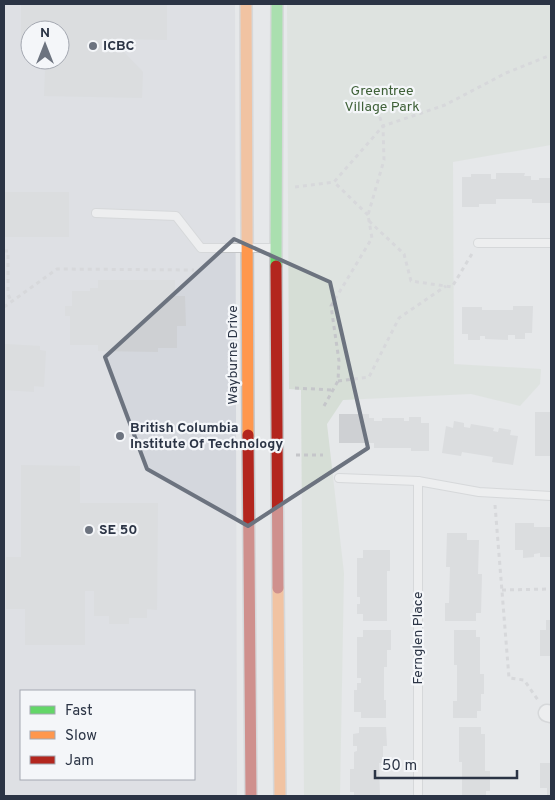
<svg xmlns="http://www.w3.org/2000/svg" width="555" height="800" font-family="Overpass,sans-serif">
  <rect width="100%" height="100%" fill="#e6e8ea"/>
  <path fill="#d4d7dd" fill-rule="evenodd" d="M4,4H235L237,796H4ZM30,30H60V60H30ZM21,691H194V779H21Z"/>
  <path fill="#d6ded6" d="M287,4H551V145L453,162L454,364L541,369L540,384L520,406L471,394L343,400L327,424L344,573L340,796H304L301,390L289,389Z"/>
  <g fill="#ced0d3">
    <path d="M21,4H167V40L124,39V52L143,72L142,98L44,96L45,71L55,60H60L61,53L60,30H30V40H21Z"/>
    <path d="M496,173H525L524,176H531V180H539V178H551V203H532V199H496V204H479V207H462V177H471V174H491V179H496Z"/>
    <rect x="4" y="192" width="65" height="45"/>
    <path d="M98,280H175V296H185L186,326H177V348H158V352L98,351V345H70V316H65V306H72V291H90V288H98Z"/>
    <path d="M513,306H533L532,333H525V339H515V335H508V340L485,339V336H480V340H468V334H462V307H482V310H513Z"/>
    <path d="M5,344L40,346V350L46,351L44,387L34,386V392L4,390V346Z"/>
    <rect x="535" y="412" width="16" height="44"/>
    <path d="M339,414H369V418H374V421H382V418H404V421H409V417H421V423H429V451H411V448H374V443H339Z"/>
    <path d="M454,421L464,423V427L470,428L471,424L494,428L493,431L498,432L499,428L511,430L510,435L518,436L513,465L492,462L493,457L462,452L461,456L442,453L446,426L453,428Z"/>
    <path d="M21,465L80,466V503H158L157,610L147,609V618H129V624H109V616H94V591H85V645H25V609H6V557H21Z"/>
    <path d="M515,523H534V527H551V557H540V553L534,554V557L523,558V550H515Z"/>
    <path d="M447,533H467V540H479L478,574H482L481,613H476V621H445V603H449L450,567H446Z"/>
    <path d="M363,550H390V571H387V621H363V614H357V604H360V597H357V558H363Z"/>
    <path d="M546,620H551V656H540V630H546Z"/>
    <path d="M363,630H391V650H387V667H384V700H386V718H361V712H354V690H357V683H361V678H357V637H363Z"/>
    <path d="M454,630H476V637H480V674H484V694H481V711H477V718H453V701H457V665H454Z"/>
    <path d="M359,727H386L387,746H383V763H379L380,796H354V792H350V769H354V752L357,751V746H353V734L359,733Z"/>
    <path d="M459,727H481V734H485V771H490V791H486V796H462V762H459Z"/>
    <path d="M540,763H551V796H547V788H540Z"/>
  </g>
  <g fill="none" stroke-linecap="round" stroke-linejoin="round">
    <defs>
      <g id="lane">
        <path d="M96,213L176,216L201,248H274"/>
        <path d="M478,243H551"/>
        <path d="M339,478L418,481L479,492L551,496"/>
        <path d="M418,481V794"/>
      </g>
      <path id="street" d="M547,713L551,714"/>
      <path id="fast" d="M276,266L277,4"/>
      <g id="slow">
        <path d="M246,4L248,435"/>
        <path d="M278,588L280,796"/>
      </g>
      <g id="jam">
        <path d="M276,266L278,588"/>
        <path d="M248,435L251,796"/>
      </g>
    </defs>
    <use href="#lane" stroke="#c4c6c8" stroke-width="10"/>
    <use href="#street" stroke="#c4c6c8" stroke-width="19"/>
    <use href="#fast" stroke="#c4c6c8" stroke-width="14"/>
    <use href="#slow" stroke="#c4c6c8" stroke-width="14"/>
    <use href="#jam" stroke="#c4c6c8" stroke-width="14"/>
    <g stroke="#c5c6ca" stroke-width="3" stroke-dasharray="4 4" stroke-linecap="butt">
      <path d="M295,187L334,182"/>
      <path d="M368,215L334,182L383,126L445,105L506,73L551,55"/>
      <path d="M369,221L404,254L411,281L452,287L473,252"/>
      <path d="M4,251H8V294L11,301"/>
      <path d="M4,307L57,269L194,270"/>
      <path d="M338,381L369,377L399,318L446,286"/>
      <path d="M295,388L332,390"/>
      <path d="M324,406L338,381L339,361L331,306L372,238L368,215L384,160L383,126L368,85"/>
      <path d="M296,455H323"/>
      <path d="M495,505L509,678L524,680L538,700"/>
      <path d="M502,590L551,589"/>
    </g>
    <use href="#lane" stroke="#f5f6f7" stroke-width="8"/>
    <use href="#street" stroke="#f5f6f7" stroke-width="16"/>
    <use href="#fast" stroke="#63d668" stroke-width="11"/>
    <use href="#slow" stroke="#ff974d" stroke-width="11"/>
    <use href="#jam" stroke="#b3261e" stroke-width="11"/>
  </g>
  <path d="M0 0H555V800H0ZM234,239L330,282L368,448L248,526L147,469L105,357Z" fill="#e6e8ea" fill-opacity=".55" fill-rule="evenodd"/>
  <path fill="none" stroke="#6c737f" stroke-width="4" stroke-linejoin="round" d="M234,239L330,282L368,448L248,526L147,469L105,357Z"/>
  <g fill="#6c737f" stroke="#f4f6f9" stroke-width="2">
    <circle cx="93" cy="46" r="5"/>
    <circle cx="120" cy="436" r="5"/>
    <circle cx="89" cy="530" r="5"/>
  </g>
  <g text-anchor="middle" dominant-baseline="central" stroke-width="4.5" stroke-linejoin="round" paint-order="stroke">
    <g font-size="14" font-weight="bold" fill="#2b3445" stroke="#f4f6f9" text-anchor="start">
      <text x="103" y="46">ICBC</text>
      <text x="130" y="428">British Columbia<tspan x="130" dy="16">Institute Of Technology</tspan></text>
      <text x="99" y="530">SE 50</text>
    </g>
    <g font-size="14" fill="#3f6138" stroke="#f4f6f9">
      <text x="382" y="91">Greentree<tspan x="382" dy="16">Village Park</tspan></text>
    </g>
    <g font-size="14" fill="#2b3445" stroke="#f4f6f9">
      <text transform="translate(233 355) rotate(-90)">Wayburne Drive</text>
      <text transform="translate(418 638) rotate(-90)">Fernglen Place</text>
    </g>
  </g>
  <rect width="555" height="800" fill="none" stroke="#2b3445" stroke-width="10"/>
  <rect x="20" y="690" width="175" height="90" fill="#f4f6f9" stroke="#a4a8b1"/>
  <rect x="30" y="706" width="25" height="8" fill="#63d668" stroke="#a4a8b1"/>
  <text x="65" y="715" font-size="15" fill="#2b3445">Fast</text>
  <rect x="30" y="731" width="25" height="8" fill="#ff974d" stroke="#a4a8b1"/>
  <text x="65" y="740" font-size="15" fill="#2b3445">Slow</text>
  <rect x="30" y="756" width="25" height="8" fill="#b3261e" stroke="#a4a8b1"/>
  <text x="65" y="765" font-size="15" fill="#2b3445">Jam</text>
  <g transform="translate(45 45)"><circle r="24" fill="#f4f6f9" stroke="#a4a8b1"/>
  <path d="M0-4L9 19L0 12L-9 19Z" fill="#6c737f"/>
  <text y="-8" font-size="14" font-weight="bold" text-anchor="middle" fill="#2b3445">N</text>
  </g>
  <path d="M375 770v8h142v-8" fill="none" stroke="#2b3445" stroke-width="2.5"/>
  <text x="382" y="770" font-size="15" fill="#2b3445" stroke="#f4f6f9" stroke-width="4" paint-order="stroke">50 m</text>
</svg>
